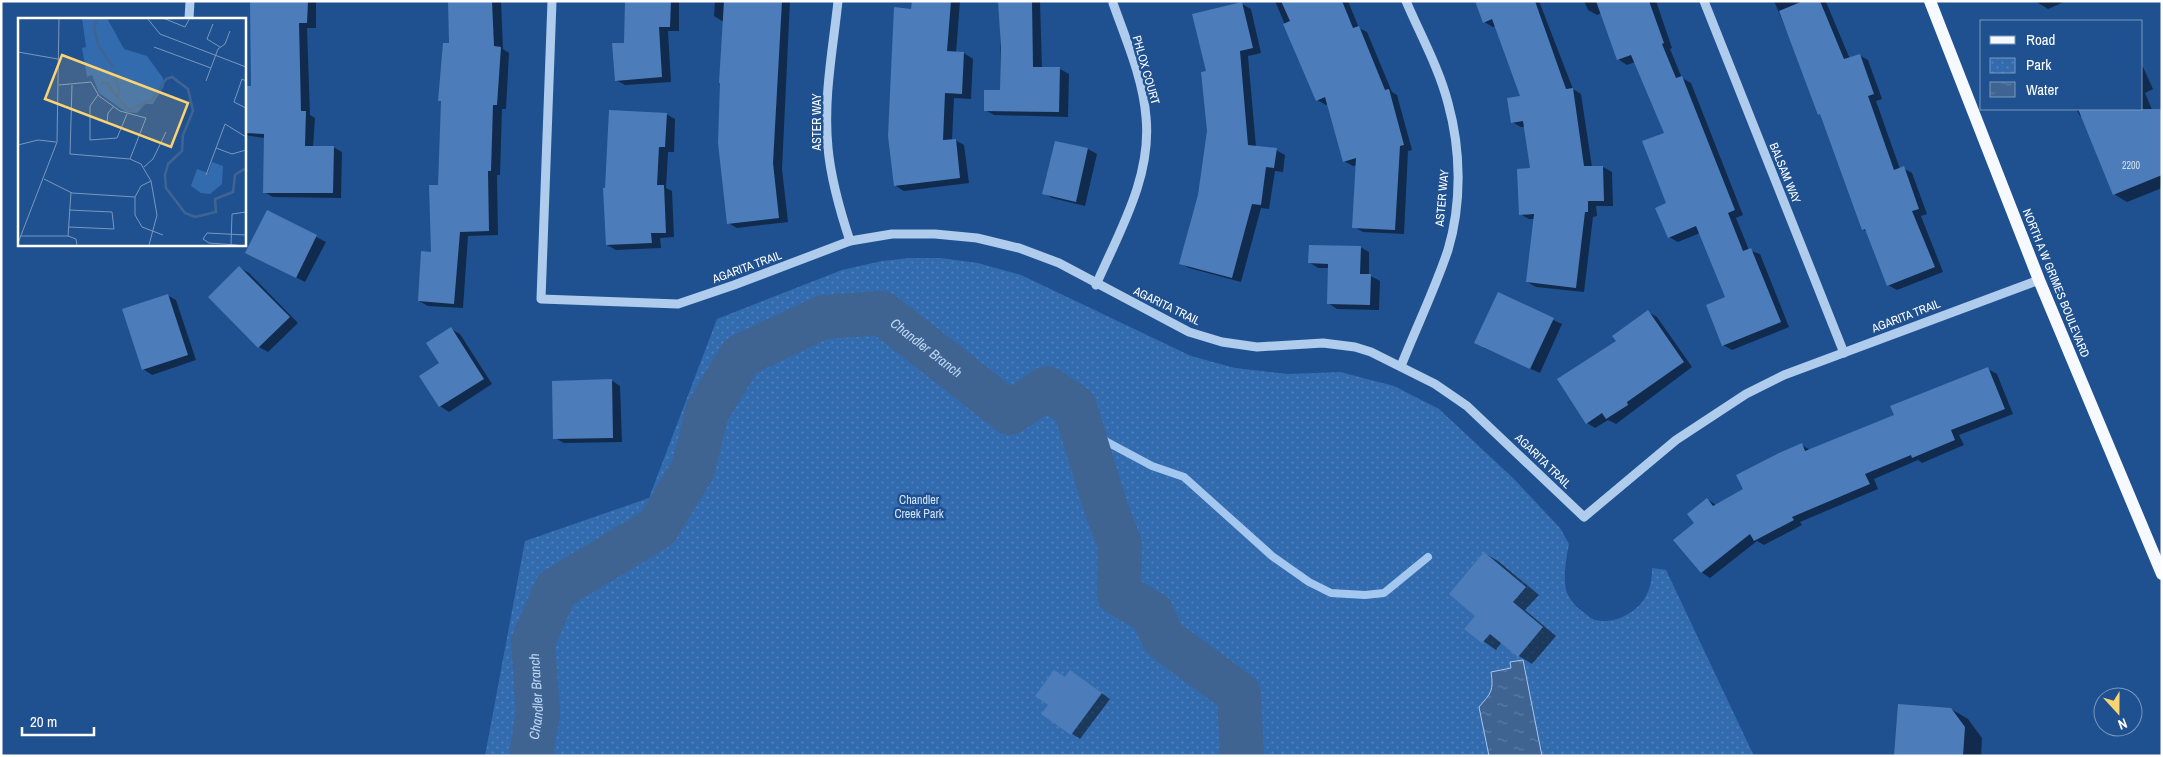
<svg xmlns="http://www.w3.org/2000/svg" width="2163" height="757" font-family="'Archivo Narrow',sans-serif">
  <defs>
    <pattern id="park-dots" width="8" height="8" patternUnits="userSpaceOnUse" patternTransform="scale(1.25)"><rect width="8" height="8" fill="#336baf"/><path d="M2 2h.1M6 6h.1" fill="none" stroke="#5281bb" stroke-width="1.8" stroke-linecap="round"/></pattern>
    <pattern id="water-ripples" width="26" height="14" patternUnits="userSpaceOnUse" patternTransform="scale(1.25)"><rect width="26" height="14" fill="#406492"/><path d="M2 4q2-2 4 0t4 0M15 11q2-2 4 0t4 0" fill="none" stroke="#5d7ba2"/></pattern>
  </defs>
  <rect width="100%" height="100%" fill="#1f5191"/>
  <path fill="url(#park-dots)" d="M910,258H940L978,263L1021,275L1191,356L1235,368L1288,374L1340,372L1394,386L1439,409L1513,478L1560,528L1569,544C1566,559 1563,575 1566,590C1569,599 1575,606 1582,611C1586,614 1591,619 1595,620C1614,625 1639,612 1647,594C1651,586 1652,577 1652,568L1666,570L1754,756H485L525,541L649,498L717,319L842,270L882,261Z"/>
  <path fill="url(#water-ripples)" stroke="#a4c7ef" d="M1523,660L1542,756H1489L1479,707C1491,693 1494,691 1491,672L1511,668L1510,662Z"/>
  <g fill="#0007">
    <path d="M251,1H316V28H307L310,115L315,118L313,147H333L342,152L341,198L273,197L264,192L265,138L244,135V87L253,88Z"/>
    <path d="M449,1H501L503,49L509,53L506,109H502L500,175H497L498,235L468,236L463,308L428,306L419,301L432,253L439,186L450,45Z"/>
    <path d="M627,1H679V31H668L671,82L625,85L616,80L625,44Z"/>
    <path d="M715,1H790L782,169L788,222L737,228L728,223L724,22L714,16Z"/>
    <path d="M913,1H960L956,53H964L973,59L971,99L954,98L952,140H955L964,145L969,183L904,191L896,186Z"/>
    <path d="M1000,1H1040L1042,68L1060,69L1069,74L1068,117L994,115L985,110L1001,92Z"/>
    <path d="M1275,1H1348L1359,28L1367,32L1392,92L1397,95L1412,150L1408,151L1404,234L1363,232L1354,227L1357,165L1353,166L1344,161L1328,104L1326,105L1317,100Z"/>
    <path d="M1476,1H1539L1573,89L1581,94L1592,167H1603L1612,172L1613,206H1596L1597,216L1593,217L1584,292L1536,287L1527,282L1535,219H1529L1520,214L1531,169L1525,127H1521L1512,122L1522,97L1496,26L1493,27L1484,22Z"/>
    <path d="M1584,1H1656L1672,48L1670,49L1682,78L1691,83L1743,215L1736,218L1749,250L1760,254L1789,327L1732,350L1723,345L1727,298L1700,233L1678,242L1669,237L1666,134L1635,62L1627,65L1618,59L1601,13L1597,15L1588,10Z"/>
    <path d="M1774,1L1826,2L1850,59L1859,55L1868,60L1882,99L1876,101L1900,169L1903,168L1912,173L1927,214L1921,216L1943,272L1897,290L1888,285L1867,232L1863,229L1822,115L1819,114L1805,74Z"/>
    <path d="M2035,1H2066L2048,9Z"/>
    <path d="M1242,4L1251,9L1261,53L1248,56L1256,147L1276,150L1285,155L1283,172L1275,171L1269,209L1261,208L1241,282L1189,268L1180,263L1199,195L1208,131V72Z"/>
    <path d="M2142,65L2153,89L2145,93L2162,133V188L2127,202L2114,194L2083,118L2080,116L2076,109H2142Z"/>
    <path d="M666,114L675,119L674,152H668L666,188L672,191L674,237L660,238L661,248L616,250L607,245Z"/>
    <path d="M1056,142L1088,149L1097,154L1085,206L1052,198L1044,193Z"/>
    <path d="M267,212L326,242L305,282L256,257Z"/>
    <path d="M1360,247L1369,252V275L1380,281L1379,310L1337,309L1328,303L1329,268H1318L1309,262Z"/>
    <path d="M240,268L249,273L298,323L268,352L259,347L209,297Z"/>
    <path d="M1498,294L1562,324L1540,373L1484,348Z"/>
    <path d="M167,295L176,300L196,360L152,375L143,369Z"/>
    <path d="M1648,312L1657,317L1692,367L1616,424L1608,420L1595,428L1587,423L1617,341Z"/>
    <path d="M451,329L460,334L492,384L449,412L440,406L441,364Z"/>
    <path d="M1988,369L1997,374L2013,414L1959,435L1964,445L1922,463L1918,460L1874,479L1878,489L1800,522L1802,525L1764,545L1757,541L1710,578L1701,572L1696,523L1707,499L1716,505L1745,489L1802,445L1810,450L1895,416Z"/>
    <path d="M611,380L620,386L622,442L564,443L555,438Z"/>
    <path d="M1484,553L1498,561L1539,595L1525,610L1556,636L1532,664L1519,656L1502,642L1496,650L1466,629L1477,615Z"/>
    <path d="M1079,677L1110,699L1080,739L1043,714L1066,678Z"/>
    <path d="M1951,709L1968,719L1982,738L1981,756H1896Z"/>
  </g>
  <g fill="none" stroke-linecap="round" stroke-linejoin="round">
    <path stroke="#a4c7ef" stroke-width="8" d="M1081,428L1152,466L1184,477L1272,556L1309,582L1331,593L1365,595L1384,593L1428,557"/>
    <path stroke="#406492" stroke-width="44" id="s1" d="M531,756L538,712L533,642L556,589L657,528L693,469L707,412L741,356L823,317L882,313L1010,413L1047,388L1075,407L1105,505L1120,545L1119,594L1152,613L1164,639L1239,694L1242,756"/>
  </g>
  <g fill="#4c7dba">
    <path d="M250,1H308L307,23H299L301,111H306L305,146H334L333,193H263L264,134L244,133V86H251Z"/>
    <path d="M448,1H492L494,46L501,47L497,105H493L491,171H488L489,231L460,232L454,304L418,301L421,251L431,252L429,185H438L441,101H438L443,43H449Z"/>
    <path d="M625,1H671L670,27H659L662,77L615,81L612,43H624Z"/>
    <path d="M724,1H782L773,163L779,218L727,224L718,143L720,83H719Z"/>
    <path d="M912,1H951L947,51L964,52L962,94L945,93L943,140L956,139L960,178L894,186L888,136L894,7L911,9Z"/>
    <path d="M998,1H1032L1033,67H1060L1059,112L984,111V90H1000L1001,48Z"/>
    <path d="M1281,1H1342L1353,28L1359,26L1385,90L1389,89L1404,145L1400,146L1395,230L1352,228L1356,158L1343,162L1325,97L1316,101L1283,24L1290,21Z"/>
    <path d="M1475,1H1535L1566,89L1573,88L1584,166H1603L1604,201H1588V212H1585L1576,288L1526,282L1534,214L1519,215L1517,169L1530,168L1523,121L1511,123L1507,98L1520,96L1492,19L1483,23Z"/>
    <path d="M1596,1H1649L1664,43L1662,44L1676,78L1682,76L1735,210L1728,213L1743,251L1751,248L1781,322L1722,346L1706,305L1725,297L1696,226L1668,238L1655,208L1666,203L1642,141L1664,133L1631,55L1617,60Z"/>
    <path d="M1803,1H1820L1844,59L1860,54L1874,94L1868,96L1894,170L1904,166L1919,209L1912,211L1935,267L1887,286L1865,229L1862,230L1820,114L1818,115L1779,11Z"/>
    <path d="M1242,2L1253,48L1240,51L1248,145L1277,148L1274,168L1266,167L1261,205L1252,204L1232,278L1179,264L1198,195L1207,131L1201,72L1206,71L1192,14Z"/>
    <path d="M2078,109H2162V175L2113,195Z"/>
    <path d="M609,110L667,113L665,147H659L657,185H664L666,233H651L652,243L606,245L603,188H605Z"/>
    <path d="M1055,141L1088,148L1076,202L1042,194Z"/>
    <path d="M267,210L317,235L296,278L245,253Z"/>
    <path d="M1309,245L1361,246L1360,274H1371L1370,305L1327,304L1328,264L1308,263Z"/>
    <path d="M239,266L290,317L258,348L208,297Z"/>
    <path d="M1498,292L1554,318L1530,369L1474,343Z"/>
    <path d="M168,294L188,355L142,370L122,309Z"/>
    <path d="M1648,310L1684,362L1627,402L1628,405L1606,419L1602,413L1586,424L1557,379L1616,341L1612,336Z"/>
    <path d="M451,327L484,379L439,407L419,376L439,363L426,343Z"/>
    <path d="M1988,367L2005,409L1951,430L1955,440L1912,458L1911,455L1865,474L1870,484L1792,517L1794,520L1754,541L1750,534L1701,573L1673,540L1694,523L1687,514L1707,498L1713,506L1743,489L1736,475L1779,453L1802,443L1805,451L1894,415L1890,406Z"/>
    <path d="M612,379L613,438L553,439L552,381Z"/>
    <path d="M1484,552L1526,587L1513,602L1543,627L1518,657L1490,634L1482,643L1464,629L1475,616L1449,594Z"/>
    <path d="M1054,670L1065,677L1070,670L1102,693L1071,735L1041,714L1048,705L1035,696Z"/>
    <path d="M1898,704L1951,708L1965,727L1963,756H1894Z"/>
  </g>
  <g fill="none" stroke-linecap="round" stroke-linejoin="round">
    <g stroke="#b0cced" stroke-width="9">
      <path d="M552,1L541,299L678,304L734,285L850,241L892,234H935L977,238L1019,248L1059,263L1189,332L1222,342L1257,347L1323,343L1355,347L1371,352L1435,384L1467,406L1584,517L1676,440L1746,394L1784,375L2039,280"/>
      <path d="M838,1C833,49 823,99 828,148C831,180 840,211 850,241"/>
      <path d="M1704,1L1844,353"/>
      <path d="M189,19L190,1"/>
      <path d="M1096,285C1119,232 1152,177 1146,117C1143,78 1126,40 1113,3"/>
      <path d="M1401,366C1416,328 1435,289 1448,250C1462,203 1461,150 1448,103C1439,68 1420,34 1406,1"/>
    </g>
    <path stroke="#f6faff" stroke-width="12" d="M1930,1L2039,280L2162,574"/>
  </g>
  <g text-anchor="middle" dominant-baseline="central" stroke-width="5" stroke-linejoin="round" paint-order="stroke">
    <g font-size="10" fill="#d2deee">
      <text x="2131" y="165">2200</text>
    </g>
    <g font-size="12" fill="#fff" stroke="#1f5191">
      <text transform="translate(1146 70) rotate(74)">PHLOX COURT</text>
      <text transform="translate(817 122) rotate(-90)">ASTER WAY</text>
      <text transform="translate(1785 173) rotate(68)">BALSAM WAY</text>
      <text transform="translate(1442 198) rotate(-85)">ASTER WAY</text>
      <text transform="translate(747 267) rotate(-20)">AGARITA TRAIL</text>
      <text transform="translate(2056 283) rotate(68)">NORTH A W GRIMES BOULEVARD</text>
      <text transform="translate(1167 306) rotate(26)">AGARITA TRAIL</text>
      <text transform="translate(1906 316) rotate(-21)">AGARITA TRAIL</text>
      <text transform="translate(1543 461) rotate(44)">AGARITA TRAIL</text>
    </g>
    <g font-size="12" fill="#d6e6fa" stroke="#1f5191">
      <text x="919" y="500">Chandler<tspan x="919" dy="14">Creek Park</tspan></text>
    </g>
    <g font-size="14" font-style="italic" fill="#bcd6f4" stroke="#1f5191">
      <text stroke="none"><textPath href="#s1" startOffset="690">Chandler Branch</textPath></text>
      <text stroke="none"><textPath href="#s1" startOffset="60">Chandler Branch</textPath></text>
    </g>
  </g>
  <g transform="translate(18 18)">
    <rect width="228" height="228" fill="#1f5191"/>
    <path d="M64,0H89L106,31L129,38L145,60L146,68L135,86H127L119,95L108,94L81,75L74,57L69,59L64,30L68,29ZM194,144L205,148L204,166L192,176L183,175L173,168L179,151L190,155Z" fill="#336baf"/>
    <path fill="none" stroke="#406492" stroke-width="2.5" d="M79,0L76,10L80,27L95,49M98,53L97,61L101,70L100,81L112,92L134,82L148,61L154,59L170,71L175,93L165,117L164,133L150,146L147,157L148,170L167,195L177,199L198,194L197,181L215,174L217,157L228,150M83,65H89L100,80"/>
    <path fill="none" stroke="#7997bd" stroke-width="1" d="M129,0L142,16L228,49M145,0L167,9L172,0M195,6L189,21L202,29M136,29L193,50M0,34L40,41M188,63L200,31L207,26L212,13M228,63L224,61L216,84L228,90M41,67L73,64L81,78L102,93L128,100L112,141M54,67L52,136L112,141L123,146L133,163L139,197L131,227M80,77L72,88V122L99,120L109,96M89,104L90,95L96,88M0,127L20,122L38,124M198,130L214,136L228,132M126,149L135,141L148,114M188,157L207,106L228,119M26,161L54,175L117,179M133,163L123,168L117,179V197L124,209L145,217M51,209L96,211L94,194L51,192M3,218H50L58,221L59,227M50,218L53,174M0,225L39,124L41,0M213,227L214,196L228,194M219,227L191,225L185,221L189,215L228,217"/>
    <path fill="#fbd370" fill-opacity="0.15" stroke="#fbd370" stroke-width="2.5" d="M44,37L170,85L153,129L27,81Z"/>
    <rect width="228" height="228" fill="none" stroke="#fff" stroke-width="2.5"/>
  </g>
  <rect width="2163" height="757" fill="none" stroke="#ffffff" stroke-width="5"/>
  <rect x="1980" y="20" width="162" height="90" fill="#1f5191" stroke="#7997bd"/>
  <rect x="1990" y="36" width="25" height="8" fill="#f6faff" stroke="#7997bd"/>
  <text x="2026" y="45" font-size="15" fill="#ffffff">Road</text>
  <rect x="1990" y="58" width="25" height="15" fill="url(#park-dots)" stroke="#7997bd"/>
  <text x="2026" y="70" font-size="15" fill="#ffffff">Park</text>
  <rect x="1990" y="82" width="25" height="15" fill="url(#water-ripples)" stroke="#7997bd"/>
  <text x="2026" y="95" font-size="15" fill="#ffffff">Water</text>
  <g transform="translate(2118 712) rotate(159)"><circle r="24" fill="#1f5191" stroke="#7997bd"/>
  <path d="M0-4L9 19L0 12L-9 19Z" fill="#fbd370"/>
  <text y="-8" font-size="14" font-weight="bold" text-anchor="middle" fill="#ffffff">N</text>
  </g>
  <path d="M22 727v8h72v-8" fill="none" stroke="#ffffff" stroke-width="2.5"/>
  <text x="30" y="727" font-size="15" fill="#ffffff" stroke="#1f5191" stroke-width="4" paint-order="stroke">20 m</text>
</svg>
